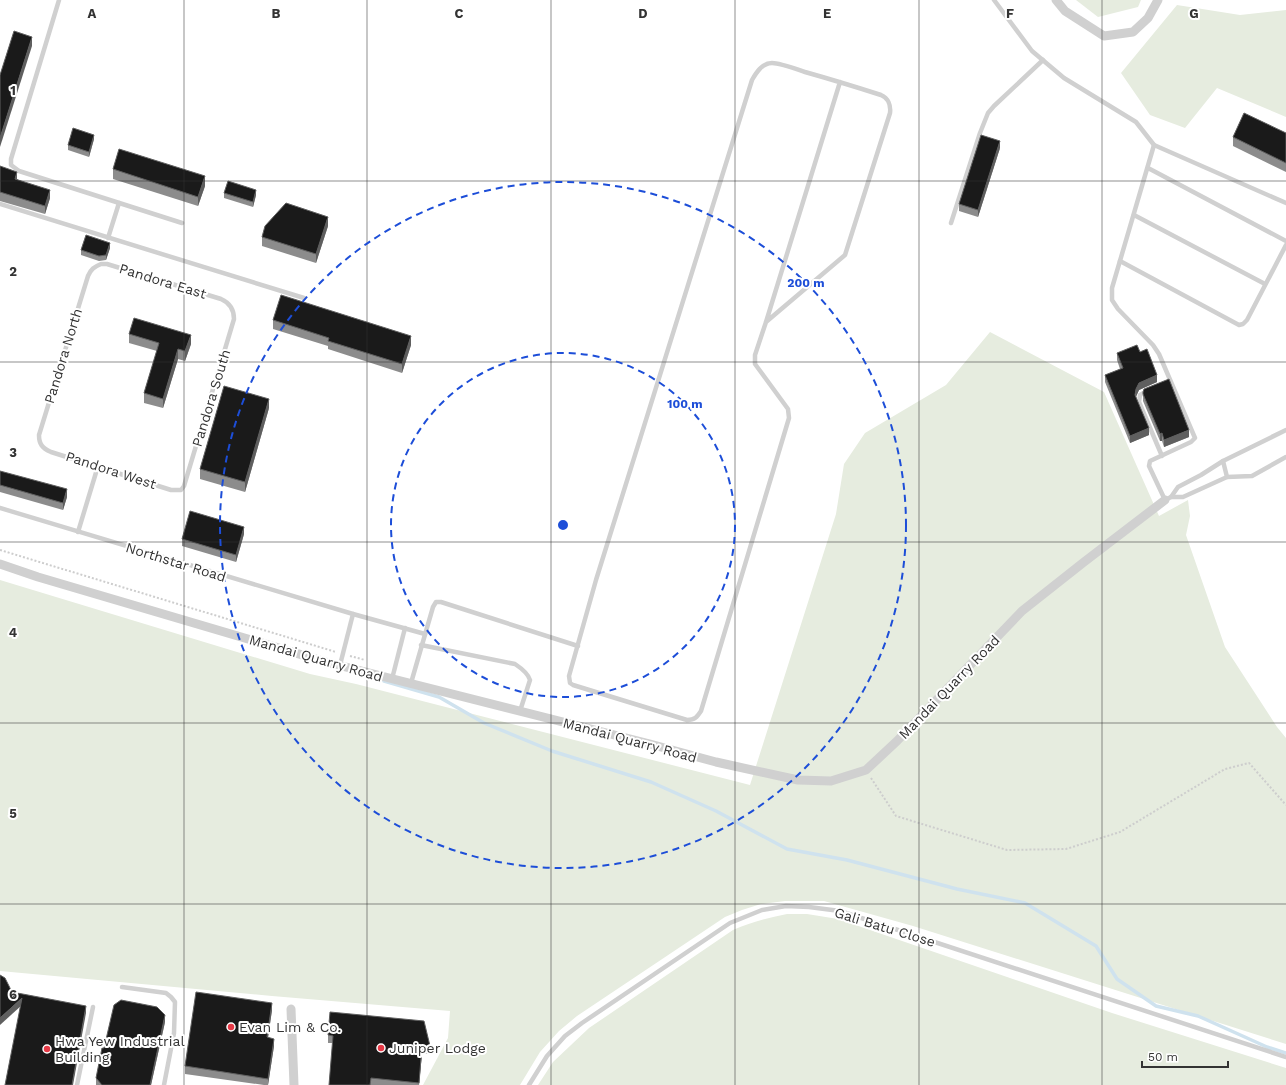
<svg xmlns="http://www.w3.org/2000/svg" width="1286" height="1085" font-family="'Work Sans',sans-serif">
  <rect width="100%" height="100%" fill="#fff"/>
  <g fill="#e6ecdf">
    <path d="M1076,0H1141L1138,7L1098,17Z"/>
    <path d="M1177,5L1240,15L1286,10V117L1217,88L1185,128L1150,115L1121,73Z"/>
    <path d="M990,332L1104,392L1159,516L1188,500L1190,516L1186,535L1225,647L1277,727L1286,738V1044L913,926L824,901H785L761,904L742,910L725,917L577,1016L559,1031L540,1052L520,1085H423L448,1038L450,1011L272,996L0,971V580L310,674L356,684L750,785L836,514L844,464L865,433L946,385Z"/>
    <path d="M787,914H807L838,919L1112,1013L1286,1068V1085H538L553,1062L589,1028L733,930C751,922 768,918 787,914Z"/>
  </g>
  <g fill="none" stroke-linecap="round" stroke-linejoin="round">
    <path stroke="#cfe2ee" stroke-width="3.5" d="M384,681L439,697L484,723L552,751L651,782L716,811L787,849L847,860L957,889L1025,903L1096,946L1117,979L1156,1006L1198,1016L1267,1047L1286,1053"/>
    <g stroke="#cdcdcd" stroke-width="2" stroke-dasharray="2 2" stroke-linecap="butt">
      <path d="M0,550L336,652"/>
      <path d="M350,656L365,660"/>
      <path d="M871,778L896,816L1007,850L1066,849L1120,832L1225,769L1249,763L1286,805"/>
    </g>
    <g stroke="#d0d0d0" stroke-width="4.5">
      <path d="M59,0L11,159V165L19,171L182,223"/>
      <path d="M994,0L1032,51L1064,78L1136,122L1154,145L1286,203"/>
      <path d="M1154,145L1112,288V300L1118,309L1153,345L1159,354L1195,438L1191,442L1150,461L1149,466L1165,500L1171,497H1183L1227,477L1252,476L1286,457"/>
      <path d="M1148,168L1286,241"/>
      <path d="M0,204L304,298"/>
      <path d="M1134,215L1265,284"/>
      <path d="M951,223L980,133L988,113L994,106L1043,60"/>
      <path d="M108,238L119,203"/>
      <path d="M1120,261L1239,325L1243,324L1247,320L1286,245"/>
      <path d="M101,264H107L221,299C230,303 234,309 234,319L184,486L181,490H171L51,452C42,448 39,444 39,435L88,276C91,269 94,267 101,264Z"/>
      <path d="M766,322L845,255L890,113C891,105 888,98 881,95C856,87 830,79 805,72C796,69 780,63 772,63C762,63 756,73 752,80L596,580L569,676L570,683L573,685L687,720C695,720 697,717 701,711L789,418L788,409L755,364V355L766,322L840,82"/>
      <path d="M1147,391L1140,395L1139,402L1162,456"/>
      <path d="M1223,461L1227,477"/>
      <path d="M1171,497L1178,487L1201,475L1223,461L1286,430"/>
      <path d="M0,508L353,614L425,634"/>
      <path d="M78,532L98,466"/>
      <path d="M421,645L515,664C521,668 528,673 530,680L520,711"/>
      <path d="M340,665L353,614"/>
      <path d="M392,679L405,628"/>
      <path d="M411,683L433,607L436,602H441L578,646"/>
      <path d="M122,987L166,993L171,997L175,1002L174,1033L164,1085"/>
      <path d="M77,1085L93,1007"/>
      <path d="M529,1085L547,1056L565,1036L582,1023L730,923L762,910L786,906L809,907L840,911L1286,1057"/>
    </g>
    <g stroke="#d0d0d0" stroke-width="9">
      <path d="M1056,0L1065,11L1104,36L1133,32L1148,18L1158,0"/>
      <path d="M0,564L38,577L326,662L650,744L716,762L798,780L831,781L866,770L897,741L1022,611L1084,562L1165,500"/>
      <path d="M291,1009L294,1085"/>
    </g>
  </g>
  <g fill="#8c8c8c">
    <path d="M1286,133V172L1233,146V137Z"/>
    <path d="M94,139L89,157L68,150V145Z"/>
    <path d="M1000,148L978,217L959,211V204Z"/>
    <path d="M0,166L17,179L50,198L45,214L0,201Z"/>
    <path d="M113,169L205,186L198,206L113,179Z"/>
    <path d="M224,193L256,195L253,207L224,198Z"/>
    <path d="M328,226L316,263L262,246V237Z"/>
    <path d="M110,248L106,260L99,261L81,255V250Z"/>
    <path d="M273,320L411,345L402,373L328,349V346L273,329Z"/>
    <path d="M129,334L191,344L185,361L178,359L163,408L144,403V393L157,351L129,343Z"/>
    <path d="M1140,352L1157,382L1139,390L1136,396L1149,435L1130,443L1105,382V375L1120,369L1117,360V353Z"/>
    <path d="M1143,392L1189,437L1164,447L1162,441H1160L1143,401Z"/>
    <path d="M269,408L245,492L200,479V469Z"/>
    <path d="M0,471L67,497L63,510L0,492Z"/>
    <path d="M244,534L236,562L182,546V539Z"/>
    <path d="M272,1010L268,1038L274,1046L268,1085H264L185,1074V1066Z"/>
    <path d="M165,1022L151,1085H96V1078L104,1048Z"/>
    <path d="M328,1035L430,1046V1054L422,1053L419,1085H329L333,1043H328Z"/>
  </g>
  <g fill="#5f5f5f">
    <path d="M32,37V46L0,147V138Z"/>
    <path d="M94,135V139L89,157V152Z"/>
    <path d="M1000,141V148L978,217V210Z"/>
    <path d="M17,172V180L15,179Z"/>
    <path d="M205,176V186L198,206V197Z"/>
    <path d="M50,190V198L45,214V206Z"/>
    <path d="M256,190V195L253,207V202Z"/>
    <path d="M328,217V226L316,263V254Z"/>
    <path d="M110,243V248L106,260V255Z"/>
    <path d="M191,335V344L185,361V351Z"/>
    <path d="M411,336V345L402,373V364Z"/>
    <path d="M178,349V359L163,408V399Z"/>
    <path d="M1157,375V382L1139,390L1136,397V389L1139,383Z"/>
    <path d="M269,399V408L245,492V482Z"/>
    <path d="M1149,428V435L1130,443V436Z"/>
    <path d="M1189,430V437L1164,447V440Z"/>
    <path d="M1162,433V441H1160V434Z"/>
    <path d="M67,489V497L63,510V503Z"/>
    <path d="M244,527V534L236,562V555Z"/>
    <path d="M22,998V1005L0,1025V1018Z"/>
    <path d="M272,1003V1010L267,1044V1037Z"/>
    <path d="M86,1006V1013L73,1085H72Z"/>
    <path d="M165,1015V1022L151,1085H150Z"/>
    <path d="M274,1039V1046L268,1085V1079Z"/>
    <path d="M422,1046V1053L419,1085V1083Z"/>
  </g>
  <g fill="#1a1a1a" stroke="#5f5f5f">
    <path d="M14,31L32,37L0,138V75Z"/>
    <path d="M1244,113L1286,133V163L1233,137Z"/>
    <path d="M73,128L94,135L89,152L68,145Z"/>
    <path d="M981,135L1000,141L978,210L959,204Z"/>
    <path d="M119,149L205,176L198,197L113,169Z"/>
    <path d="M0,166L17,172L15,179L50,190L45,206L0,192Z"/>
    <path d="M228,181L256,190L253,202L224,193Z"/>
    <path d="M286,203L328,217L316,254L262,237L265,226Z"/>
    <path d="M86,235L110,243L106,255L99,256L81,250Z"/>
    <path d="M281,295L411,336L402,364L328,341L329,338L273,320Z"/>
    <path d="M134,318L191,335L185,351L178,349L163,399L144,393L159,343L129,334Z"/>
    <path d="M1137,345L1140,352L1147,349L1157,375L1139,383L1136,389L1135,395L1149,428L1130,436L1105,375L1123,368L1117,353Z"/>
    <path d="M1169,379L1189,430L1164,440L1162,433L1160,434L1143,394V392L1144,389Z"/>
    <path d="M224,386L269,399L245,482L200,469Z"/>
    <path d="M0,471L67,489L63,503L0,485Z"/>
    <path d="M190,511L244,527L236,555L182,539Z"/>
    <path d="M0,975L5,978L12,992L86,1006L72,1085H5L22,998L0,1018Z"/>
    <path d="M196,992L272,1003L267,1037L274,1039L268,1079L185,1066Z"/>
    <path d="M121,1000L157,1007L165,1015L150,1085H102L96,1078L102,1048H104L114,1005Z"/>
    <path d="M330,1012L424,1021L430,1046H422L419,1083L371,1078L370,1085H329L333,1036L328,1035Z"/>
  </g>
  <path fill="none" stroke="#333" stroke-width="1" stroke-opacity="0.55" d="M184,0V1085M367,0V1085M551,0V1085M735,0V1085M919,0V1085M1102,0V1085M0,181H1286M0,362H1286M0,542H1286M0,723H1286M0,904H1286"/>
  <g fill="none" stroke="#1d4ed8" stroke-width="2" stroke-dasharray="7 5">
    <circle cx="563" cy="525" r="172"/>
    <circle cx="563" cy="525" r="343"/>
  </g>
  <g fill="#e63946" stroke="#fff" stroke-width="1.5">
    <circle cx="231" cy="1027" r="4"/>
    <circle cx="381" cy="1048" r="4"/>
    <circle cx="47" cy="1049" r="4"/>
  </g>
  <g text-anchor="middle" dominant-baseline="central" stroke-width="4" stroke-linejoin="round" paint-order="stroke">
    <g font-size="14" fill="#333" stroke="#fff">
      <text transform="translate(163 281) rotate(17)">Pandora East</text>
      <text transform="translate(63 356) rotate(-73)">Pandora North</text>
      <text transform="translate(211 398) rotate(-73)">Pandora South</text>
      <text transform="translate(111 470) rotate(18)">Pandora West</text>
      <text transform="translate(176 562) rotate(17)">Northstar Road</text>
      <text transform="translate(316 658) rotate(16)">Mandai Quarry Road</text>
      <text transform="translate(949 687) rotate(-46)">Mandai Quarry Road</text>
      <text transform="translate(630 740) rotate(15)">Mandai Quarry Road</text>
      <text transform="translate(885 927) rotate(17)">Gali Batu Close</text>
    </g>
    <g font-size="14" fill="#333" stroke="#fff" text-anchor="start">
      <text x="239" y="1027">Evan Lim &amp; Co.</text>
      <text x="55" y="1041">Hwa Yew Industrial<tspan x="55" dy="16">Building</tspan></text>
      <text x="389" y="1048">Juniper Lodge</text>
    </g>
  </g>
  <g font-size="13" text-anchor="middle" font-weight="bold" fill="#333" stroke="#fff" stroke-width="4" stroke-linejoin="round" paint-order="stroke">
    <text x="92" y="18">A</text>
    <text x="276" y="18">B</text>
    <text x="459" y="18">C</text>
    <text x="643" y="18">D</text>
    <text x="827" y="18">E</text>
    <text x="1010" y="18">F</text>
    <text x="1194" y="18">G</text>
    <text x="13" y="95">1</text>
    <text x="13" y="276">2</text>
    <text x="13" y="457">3</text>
    <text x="13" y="637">4</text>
    <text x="13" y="818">5</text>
    <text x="13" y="999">6</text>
  </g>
  <circle cx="563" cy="525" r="6" fill="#1d4ed8" stroke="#fff" stroke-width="2"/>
  <g font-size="12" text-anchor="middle" font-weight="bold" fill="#1d4ed8" stroke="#fff" stroke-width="4" stroke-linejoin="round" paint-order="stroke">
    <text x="806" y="287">200 m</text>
    <text x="685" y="408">100 m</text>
  </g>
  <path d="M1142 1061v6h86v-6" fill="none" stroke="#333333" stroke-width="2"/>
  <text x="1148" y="1061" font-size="12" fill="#333333" stroke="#ffffff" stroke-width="3" paint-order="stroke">50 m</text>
</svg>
